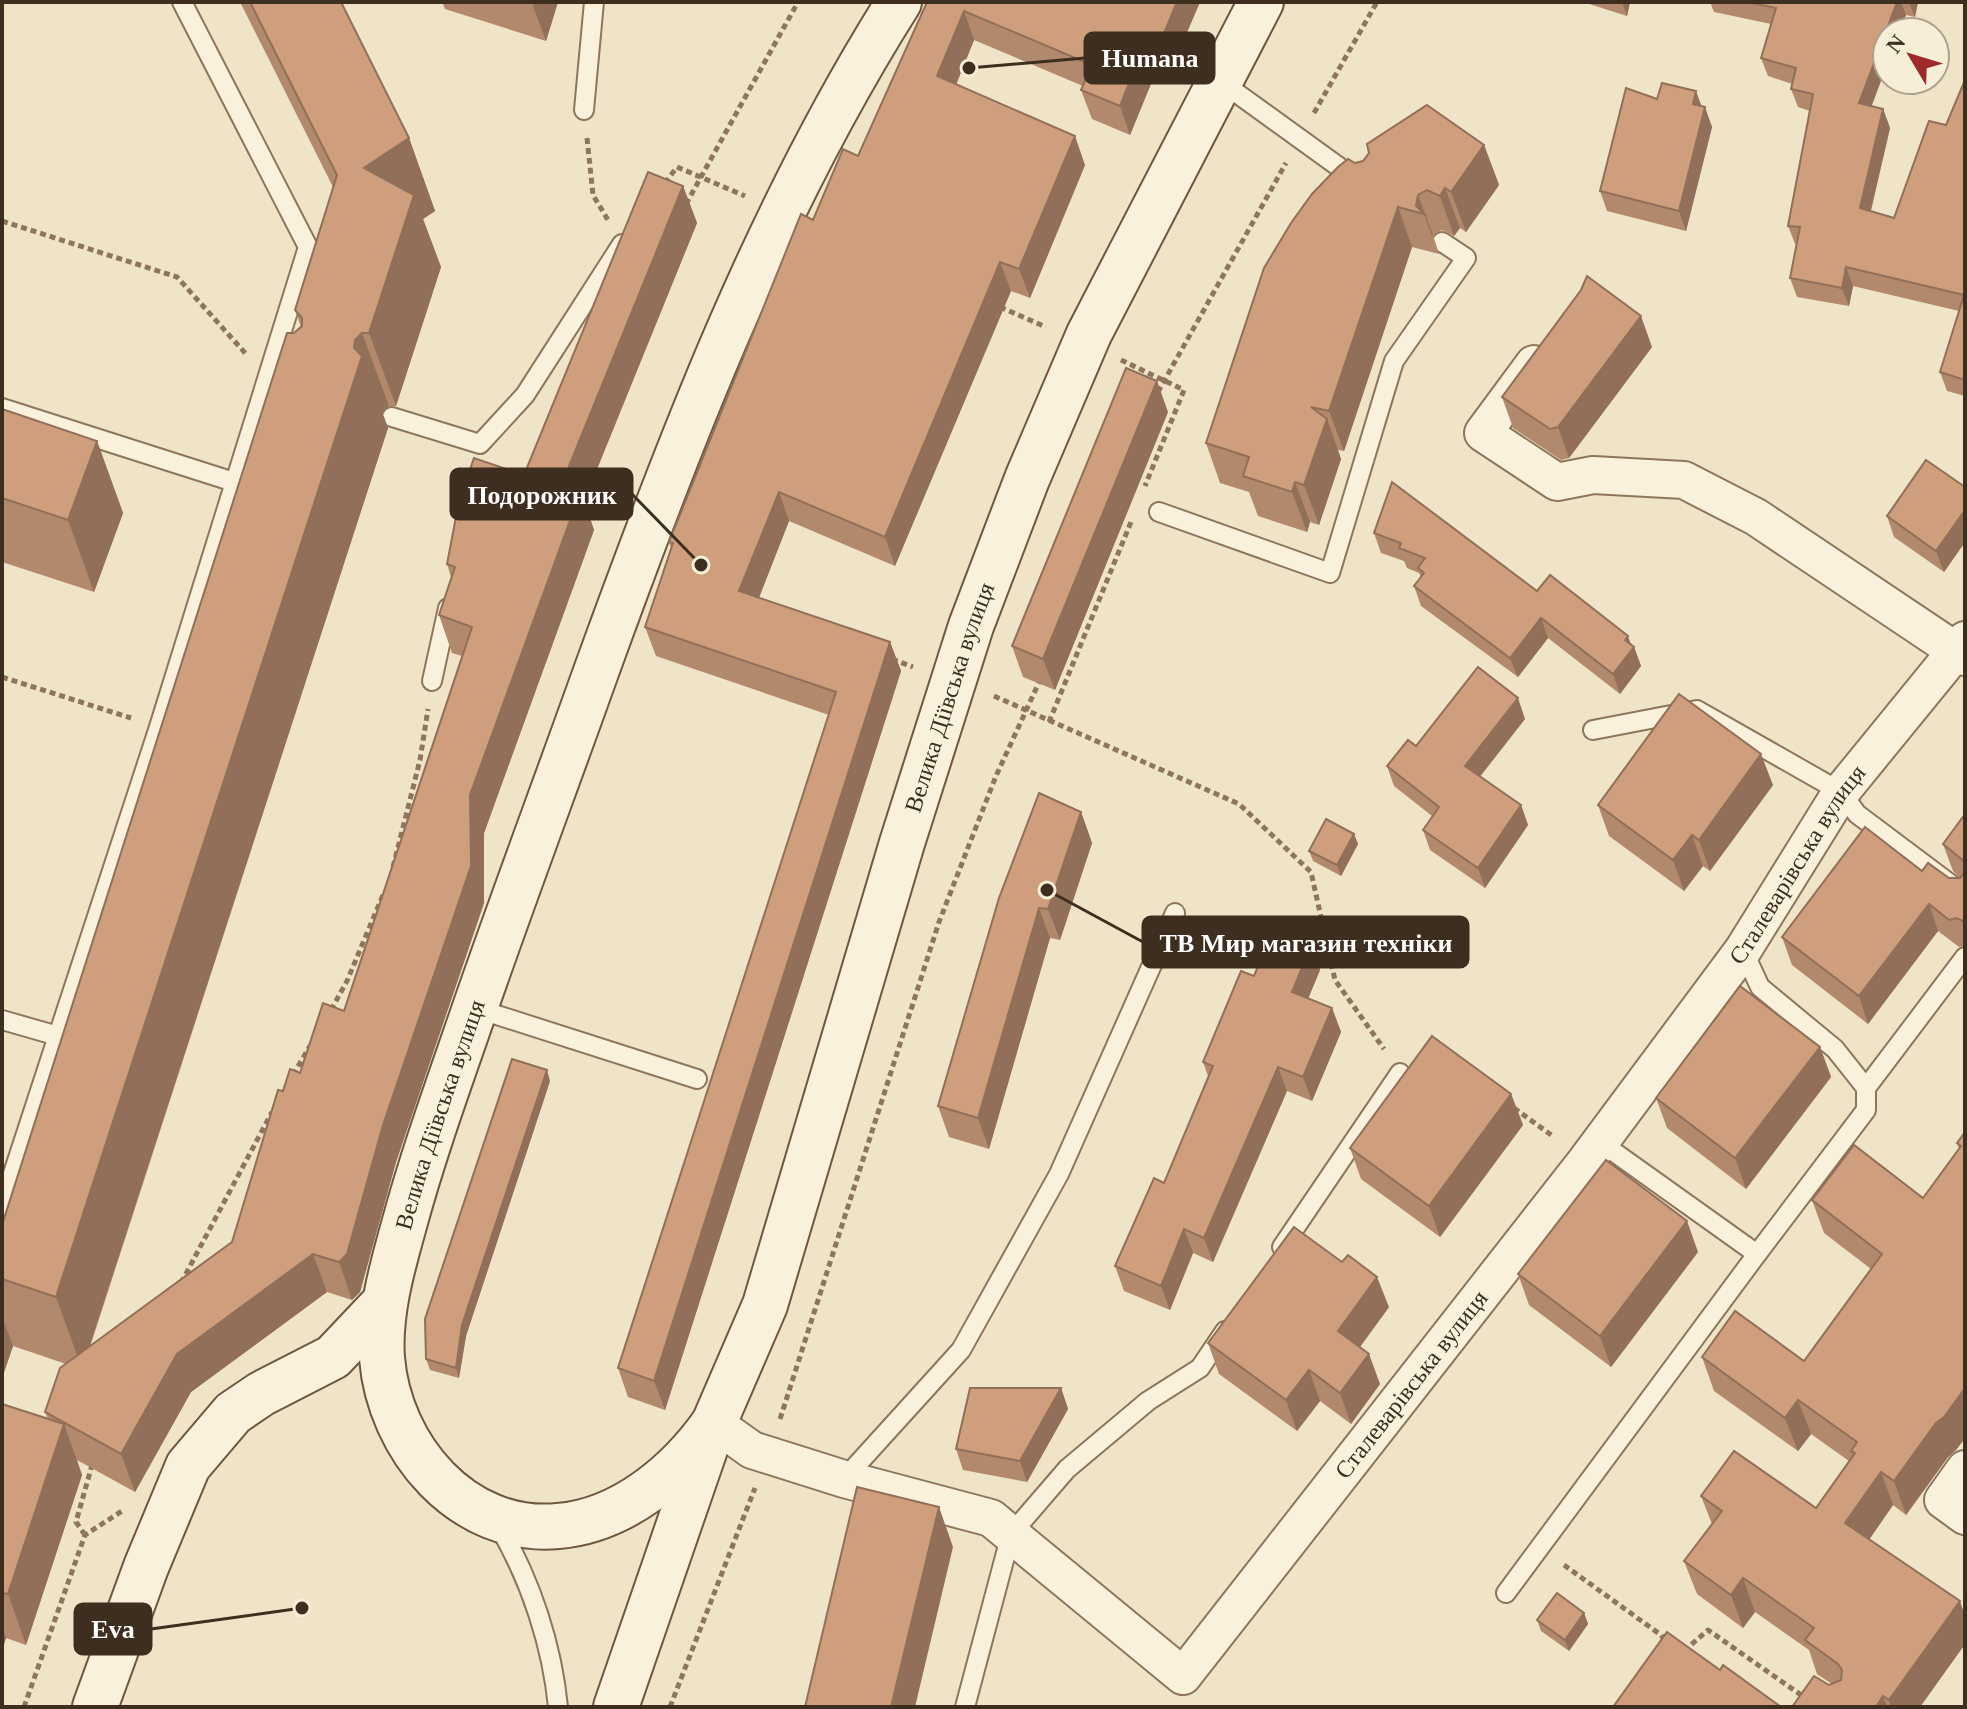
<svg xmlns="http://www.w3.org/2000/svg" width="1967" height="1709" font-family="Georgia,serif">
  <rect width="100%" height="100%" fill="#f0e4c8"/>
  <g fill="none" stroke-linecap="round" stroke-linejoin="round">
    <defs>
      <g id="service">
        <path d="M1220,81L1357,180"/>
        <path d="M584,110L594,2"/>
        <path d="M2,408L234,482"/>
        <path d="M392,417L480,444L525,395L622,244"/>
        <path d="M1159,512L1330,573L1394,361L1466,258L1442,242"/>
        <path d="M432,681L448,608"/>
        <path d="M1593,730L1697,710L1841,792L1857,814L1965,895"/>
        <path d="M1743,950L1760,987L1835,1049L1866,1088"/>
        <path d="M475,1008L697,1079"/>
        <path d="M2,1020L58,1036"/>
        <path d="M1600,1142L1757,1254L1866,1110V1088L1965,957"/>
        <path d="M2,1207L159,727L308,247L182,2"/>
        <path d="M1282,1247L1400,1073"/>
        <path d="M844,1479L961,1350L1059,1174L1175,913"/>
        <path d="M495,1524L500,1528C531,1582 552,1645 558,1707"/>
        <path d="M1506,1593L1757,1254"/>
        <path d="M965,1707L1011,1534L1067,1469L1148,1401L1200,1368L1225,1331"/>
      </g>
      <g id="minor">
        <path d="M1534,364L1483,433L1557,482L1593,475L1684,480L1756,517L1965,657"/>
        <path id="s1" d="M714,1423L752,1450L844,1479L991,1518L1183,1676L1586,1161L1743,950L1841,792L1965,640"/>
        <path d="M1965,1469L1943,1500L1965,1516"/>
      </g>
      <g id="secondary">
        <path id="s2" d="M714,1423C678,1474 622,1521 558,1526C462,1535 389,1447 382,1358C379,1313 392,1268 404,1225C424,1151 451,1078 476,1005C515,893 557,781 597,669C680,440 768,209 899,2"/>
        <path d="M95,1707L146,1567L188,1466L233,1413L261,1394L333,1357L385,1302"/>
        <path id="s3" d="M616,1707L714,1423L765,1305L902,843L971,626L1027,479L1089,334L1261,2"/>
      </g>
    </defs>
    <use href="#service" stroke="#8d765c" stroke-width="22"/>
    <use href="#minor" stroke="#8d765c" stroke-width="40"/>
    <use href="#secondary" stroke="#6f573f" stroke-width="48"/>
    <g stroke="#8d765c" stroke-width="5" stroke-dasharray="6 4" stroke-linecap="butt">
      <path d="M1314,113L1377,2"/>
      <path d="M587,138L593,195L608,220"/>
      <path d="M665,183L677,167L745,196"/>
      <path d="M686,204L798,2"/>
      <path d="M2,221L177,277L246,354"/>
      <path d="M1000,307L1046,327"/>
      <path d="M1121,360L1184,390L1145,486"/>
      <path d="M1158,392L1286,163"/>
      <path d="M892,659L913,667"/>
      <path d="M2,677L131,718"/>
      <path d="M994,696L1239,804L1311,872L1335,980L1384,1049"/>
      <path d="M1049,722L1131,522"/>
      <path d="M393,867L420,760L428,709"/>
      <path d="M331,1010L347,981L383,895"/>
      <path d="M293,1075L310,1046"/>
      <path d="M1514,1108L1554,1137"/>
      <path d="M181,1283L272,1112"/>
      <path d="M780,1419L939,922L996,776L1041,678"/>
      <path d="M85,1535L76,1522L92,1465"/>
      <path d="M1564,1565L1661,1635L1667,1643"/>
      <path d="M1684,1651L1708,1630L1804,1697"/>
      <path d="M24,1707L85,1535L122,1511"/>
      <path d="M670,1707L755,1488"/>
    </g>
    <use href="#service" stroke="#faf1dc" stroke-width="18"/>
    <use href="#minor" stroke="#faf1dc" stroke-width="36"/>
    <use href="#secondary" stroke="#faf1dc" stroke-width="44"/>
  </g>
  <g fill="#b2896c">
    <path d="M240,2H341L409,138L435,211L423,219L441,267L396,406H389L382,412L388,428L90,1347L232,1242L283,1091L300,1073L344,1011L462,656L452,653L439,615L451,577L447,564L524,475L683,186L697,223L584,501L594,530L484,833V903L396,1162L360,1292L352,1300L327,1292L191,1392L135,1492L77,1460L82,1475L26,1645L6,1638L2,1651V1404L48,1419L45,1412L66,1364L13,1346L2,1378V1225L301,327L295,310L333,187Z"/>
    <path d="M442,2H558L546,41L445,9Z"/>
    <path d="M927,2H1200L1167,79L1155,74L1130,135L1092,119L1081,90L1083,86L974,40L956,84L1085,165L1030,298L1011,291L895,566L789,521L759,598L890,642L901,671L665,1410L628,1397L618,1368L829,715L656,656L645,627L671,548L669,542L813,220L858,156Z"/>
    <path d="M1583,2H1630L1627,16Z"/>
    <path d="M1710,2H1918L1915,17L1906,15L1899,32H1887L1871,106L1883,109L1890,128L1871,211L1894,218L1946,125L1965,80V396L1947,391L1940,372L1959,311L1853,286L1849,306L1797,297L1790,278L1796,244H1795L1788,226L1810,111L1798,107L1791,89L1792,84L1768,76L1761,58L1771,24L1714,12Z"/>
    <path d="M1657,99L1702,106L1712,127L1686,231L1607,211L1600,191Z"/>
    <path d="M1484,145L1499,185L1466,232L1460,228L1454,236L1442,230L1433,235L1439,254L1412,247L1344,451L1338,450L1341,459L1319,525L1310,522L1307,532L1258,516L1249,492L1220,483L1206,443L1355,163Z"/>
    <path d="M1652,347L1569,458L1561,460L1513,428L1502,397Z"/>
    <path d="M2,409L97,441L123,513L94,592L2,562Z"/>
    <path d="M1168,412L1055,690L1023,677L1012,646Z"/>
    <path d="M1965,487V542L1944,572L1894,537L1887,516Z"/>
    <path d="M1374,533L1537,591L1631,644L1634,647L1641,666L1620,694L1548,638L1518,677L1421,606L1414,586L1421,577L1419,573L1407,568L1404,561L1381,553Z"/>
    <path d="M1525,719L1480,777L1521,805L1528,825L1485,888L1430,850L1423,830L1432,816L1394,786L1387,766L1416,746Z"/>
    <path d="M1773,785L1710,871L1703,866L1684,891L1609,836L1598,805Z"/>
    <path d="M1081,812L1092,843L1060,940L1050,938L989,1149L949,1137L938,1106Z"/>
    <path d="M1965,814V945L1959,947L1938,931L1868,1024L1792,965L1782,937L1922,871L1949,878H1960L1953,871L1943,844Z"/>
    <path d="M1354,834L1358,844L1341,876L1313,861L1309,851Z"/>
    <path d="M1311,946L1320,970L1308,998L1332,1008L1341,1032L1312,1101L1287,1091L1213,1262L1193,1253L1170,1310L1124,1291L1115,1266L1164,1183L1208,1076L1203,1062L1254,976Z"/>
    <path d="M1820,1047L1831,1077L1746,1189L1667,1128L1656,1098Z"/>
    <path d="M550,1081L466,1336L459,1378L430,1370L426,1359Z"/>
    <path d="M1511,1094L1523,1125L1440,1237L1361,1179L1350,1148Z"/>
    <path d="M1965,1132V1438L1956,1450L1948,1457L1906,1515L1893,1505L1869,1540L1965,1616V1644L1920,1707H1792L1832,1684L1817,1674L1809,1650L1755,1612L1743,1628L1697,1594L1684,1561L1712,1524L1701,1496L1816,1508L1849,1461L1811,1434L1798,1451L1714,1391L1702,1357L1804,1361L1871,1269L1824,1233L1812,1200L1923,1198L1959,1149L1957,1143Z"/>
    <path d="M1698,1252L1611,1367L1529,1305L1518,1274Z"/>
    <path d="M1389,1307L1360,1347L1380,1384L1351,1424L1320,1401L1297,1431L1219,1374L1208,1343Z"/>
    <path d="M1061,1388L1068,1409L1027,1482L963,1470L956,1449Z"/>
    <path d="M1584,1613L1588,1624L1569,1651L1541,1631L1537,1620Z"/>
  </g>
  <g fill="#916f58">
    <path d="M532,2H558L546,41L532,3Z"/>
    <path d="M1177,2H1200L1167,79L1157,50Z"/>
    <path d="M1622,2H1630L1627,16Z"/>
    <path d="M1897,2H1901L1906,15L1899,32H1887V65L1866,121L1859,103Z"/>
    <path d="M1909,2H1918L1915,17Z"/>
    <path d="M964,11L974,40L948,105L937,76Z"/>
    <path d="M1144,45L1155,74L1130,135L1120,106Z"/>
    <path d="M1696,91L1703,110L1693,104Z"/>
    <path d="M1705,107L1712,127L1686,231L1679,211Z"/>
    <path d="M1883,109L1890,128L1867,226L1860,208Z"/>
    <path d="M1075,136L1085,165L1030,298L1019,269Z"/>
    <path d="M409,138L435,211L423,219L441,267L396,406L369,333L364,168Z"/>
    <path d="M1484,145L1499,185L1466,232L1451,192Z"/>
    <path d="M683,186L697,223L584,501L594,530L484,833V903L396,1162L360,1292L352,1300L339,1262L470,795L561,486Z"/>
    <path d="M1445,188L1460,228L1454,236L1440,196Z"/>
    <path d="M1418,195L1433,235L1432,236L1424,214L1416,206Z"/>
    <path d="M1398,207L1412,247L1344,451L1329,411Z"/>
    <path d="M1000,262L1011,291L895,566L885,537Z"/>
    <path d="M1846,267L1853,286L1849,306L1842,288Z"/>
    <path d="M1641,316L1652,347L1569,458L1558,427Z"/>
    <path d="M362,333L389,406L382,412L388,428L82,1369L56,1297L354,348L355,340Z"/>
    <path d="M1157,381L1168,412L1055,690L1043,659Z"/>
    <path d="M1327,419L1341,459L1319,525L1304,485Z"/>
    <path d="M97,441L123,513L94,592L68,520Z"/>
    <path d="M1295,482L1310,522L1307,532L1292,492Z"/>
    <path d="M779,492L789,521L750,620L739,591Z"/>
    <path d="M1965,510V542L1944,572L1936,551Z"/>
    <path d="M1541,618L1548,638L1518,677L1510,658Z"/>
    <path d="M1628,636L1632,648L1634,647L1641,666L1620,694L1613,674L1625,640Z"/>
    <path d="M890,642L901,671L665,1410L654,1381Z"/>
    <path d="M1518,698L1525,719L1472,786L1465,766Z"/>
    <path d="M1761,754L1773,785L1710,871L1699,840Z"/>
    <path d="M1521,805L1528,825L1485,888L1478,868Z"/>
    <path d="M1081,812L1092,843L1060,940L1048,909Z"/>
    <path d="M1354,834L1358,844L1341,876L1337,865Z"/>
    <path d="M1692,835L1703,866L1684,891L1673,860Z"/>
    <path d="M1929,904L1938,931L1868,1024L1859,996Z"/>
    <path d="M1039,908L1050,938L989,1149L978,1118Z"/>
    <path d="M1311,946L1320,970L1301,1016L1292,992Z"/>
    <path d="M1332,1008L1341,1032L1312,1101L1303,1077Z"/>
    <path d="M1820,1047L1831,1077L1746,1189L1735,1158Z"/>
    <path d="M1278,1067L1287,1091L1213,1262L1204,1238Z"/>
    <path d="M547,1070L550,1081L466,1336L459,1378L456,1368L462,1325Z"/>
    <path d="M1511,1094L1523,1125L1440,1237L1429,1206Z"/>
    <path d="M1687,1221L1698,1252L1611,1367L1600,1336Z"/>
    <path d="M1184,1229L1193,1253L1170,1310L1161,1286Z"/>
    <path d="M313,1254L327,1292L191,1392L135,1492L121,1454L177,1354Z"/>
    <path d="M1377,1277L1389,1307L1349,1362L1338,1331Z"/>
    <path d="M2,1317L13,1346L2,1378Z"/>
    <path d="M1369,1354L1380,1384L1351,1424L1340,1393Z"/>
    <path d="M1309,1370L1320,1401L1297,1431L1286,1400Z"/>
    <path d="M1061,1388L1068,1409L1027,1482L1020,1461Z"/>
    <path d="M1965,1388V1438L1956,1450L1948,1457L1906,1515L1894,1481L1936,1423Z"/>
    <path d="M1798,1400L1811,1434L1798,1451L1785,1418Z"/>
    <path d="M64,1424L82,1475L26,1645L8,1594Z"/>
    <path d="M1881,1472L1893,1505L1857,1557L1845,1523Z"/>
    <path d="M939,1507L953,1547L915,1707H891Z"/>
    <path d="M1743,1578L1755,1612L1743,1628L1731,1595Z"/>
    <path d="M1960,1601L1965,1616V1644L1920,1707H1891L1889,1700Z"/>
    <path d="M1584,1613L1588,1624L1569,1651L1565,1640Z"/>
    <path d="M2,1627L6,1638L2,1651Z"/>
    <path d="M1883,1696L1887,1707H1876Z"/>
  </g>
  <g fill="#cf9f7d" stroke="#916f58" stroke-width="2">
    <path d="M250,2H341L409,138L364,168L414,195L369,333H362L355,340L354,348L362,356L56,1297L2,1279V1225L287,333H294L302,326V318L295,310L337,175Z"/>
    <path d="M927,2H1177L1157,50L1144,45L1120,106L1081,90L1092,65L964,11L937,76L1075,136L1019,269L1000,262L885,537L779,492L739,591L890,642L654,1381L618,1368L836,692L645,627L673,543L669,542L801,214L813,220L843,149L858,156Z"/>
    <path d="M1748,2H1897L1859,103L1883,109L1860,208L1894,218L1929,121L1946,125L1965,80V380L1940,372L1964,295L1846,267L1842,288L1790,278L1800,227L1788,226L1813,94L1791,89L1796,68L1761,58L1776,8Z"/>
    <path d="M1662,83L1696,91L1693,104L1705,107L1679,211L1600,191L1626,88L1657,99Z"/>
    <path d="M1427,105L1484,145L1451,192L1445,188L1440,196L1427,190L1418,195L1416,206L1424,214L1398,207L1329,411L1311,407L1327,419L1304,485L1295,482L1292,492L1243,476L1249,457L1206,443L1264,268L1291,223L1312,194L1338,167L1348,159L1355,163L1363,161L1369,153L1367,144Z"/>
    <path d="M648,172L683,186L561,486L580,493L470,795L471,866L383,1125L347,1254L339,1262L313,1254L177,1354L121,1454L45,1412L60,1368L232,1242L278,1090L283,1091L290,1069L300,1073L323,1003L344,1011L472,627L439,615L455,567L447,564L459,501L474,458L524,475Z"/>
    <path d="M1587,276L1641,316L1558,427L1550,429L1502,397L1581,290Z"/>
    <path d="M1126,368L1157,381L1043,659L1012,646Z"/>
    <path d="M2,409L97,441L68,520L2,498Z"/>
    <path d="M1926,460L1965,487V510L1936,551L1887,516Z"/>
    <path d="M1392,482L1537,591L1550,575L1628,636L1625,640L1634,647L1613,674L1541,618L1510,658L1414,586L1424,573L1418,568L1425,558L1399,548L1401,543L1374,533Z"/>
    <path d="M1478,667L1518,698L1465,766L1521,805L1478,868L1423,830L1439,807L1387,766L1408,740L1416,746Z"/>
    <path d="M1679,694L1761,754L1699,840L1692,835L1673,860L1598,805Z"/>
    <path d="M1039,793L1081,812L1048,909L1039,908L978,1118L938,1106L999,898Z"/>
    <path d="M1965,814V862L1943,844Z"/>
    <path d="M1326,819L1354,834L1337,865L1309,851Z"/>
    <path d="M1865,827L1922,871L1928,863L1949,878H1960L1965,872V928L1963,921L1956,918L1949,920L1929,904L1859,996L1782,937Z"/>
    <path d="M1273,930L1311,946L1292,992L1332,1008L1303,1077L1278,1067L1204,1238L1184,1229L1161,1286L1115,1266L1154,1178L1164,1183L1213,1066L1203,1062L1241,971L1254,976Z"/>
    <path d="M1740,986L1820,1047L1735,1158L1656,1098Z"/>
    <path d="M1432,1036L1511,1094L1429,1206L1350,1148Z"/>
    <path d="M512,1059L547,1070L462,1325L456,1368L426,1359L425,1319Z"/>
    <path d="M1965,1132V1388L1944,1417L1936,1423L1894,1481L1881,1472L1845,1523L1960,1601L1889,1700L1883,1696L1876,1707H1792L1814,1676L1829,1685L1841,1680L1842,1670L1838,1664L1805,1640L1814,1628L1743,1578L1731,1595L1684,1561L1722,1511L1701,1496L1734,1451L1816,1508L1855,1453L1851,1451L1857,1442L1798,1400L1785,1418L1702,1357L1735,1311L1804,1361L1882,1254L1812,1200L1854,1145L1923,1198L1961,1146L1957,1143Z"/>
    <path d="M1606,1160L1687,1221L1600,1336L1518,1274Z"/>
    <path d="M1294,1227L1342,1262L1348,1255L1377,1277L1338,1331L1369,1354L1340,1393L1309,1370L1286,1400L1208,1343Z"/>
    <path d="M970,1388H1061L1020,1461L956,1449Z"/>
    <path d="M2,1404L64,1424L8,1594L2,1593Z"/>
    <path d="M857,1487L939,1507L891,1707H805Z"/>
    <path d="M1557,1593L1584,1613L1565,1640L1537,1620Z"/>
    <path d="M1667,1632L1720,1670L1723,1665L1781,1707H1613Z"/>
  </g>
  <g text-anchor="middle" dominant-baseline="central" stroke-width="6" stroke-linejoin="round" paint-order="stroke">
    <g font-size="24" fill="#3d2e20" stroke="#f7eed8">
      <text stroke="none"><textPath href="#s3" startOffset="1064">Велика Діївська вулиця</textPath></text>
      <text stroke="none"><textPath href="#s1" startOffset="1562">Сталеварівська вулиця</textPath></text>
      <text stroke="none"><textPath href="#s2" startOffset="714">Велика Діївська вулиця</textPath></text>
      <text stroke="none"><textPath href="#s1" startOffset="914">Сталеварівська вулиця</textPath></text>
    </g>
  </g>
  <path fill="none" stroke="#3d2e20" stroke-width="3" d="M969 68L1085 58M701 565L632 494M1047 890L1143 942M302 1608L151 1629"/>
  <g fill="#3d2e20" stroke="#f7eed8" stroke-width="3">
    <circle cx="969" cy="68" r="8"/>
    <circle cx="701" cy="565" r="8"/>
    <circle cx="1047" cy="890" r="8"/>
    <circle cx="302" cy="1608" r="8"/>
  </g>
  <g fill="#3d2e20" stroke="#3d2e20" stroke-width="3">
    <rect x="1085" y="33" width="129" height="50" rx="8"/>
    <rect x="451" y="469" width="181" height="50" rx="8"/>
    <rect x="1143" y="917" width="325" height="50" rx="8"/>
    <rect x="75" y="1604" width="76" height="50" rx="8"/>
  </g>
  <g font-size="26" text-anchor="middle" font-weight="bold" fill="#fff">
    <text x="1150" y="67">Humana</text>
    <text x="542" y="504">Подорожник</text>
    <text x="1306" y="952">ТВ Мир магазин техніки</text>
    <text x="113" y="1638">Eva</text>
  </g>
  <rect width="1967" height="1709" fill="none" stroke="#3d2e20" stroke-width="8"/>
  <g transform="translate(1911 56) rotate(308)"><circle r="38" fill="#f7eed8" stroke="#ada18e" stroke-width="2"/>
  <path d="M0-6L14 30L0 20L-14 30Z" fill="#9e2a2b"/>
  <text y="-12" font-size="22" font-weight="bold" text-anchor="middle" fill="#3d2e20">N</text>
  </g>
</svg>
